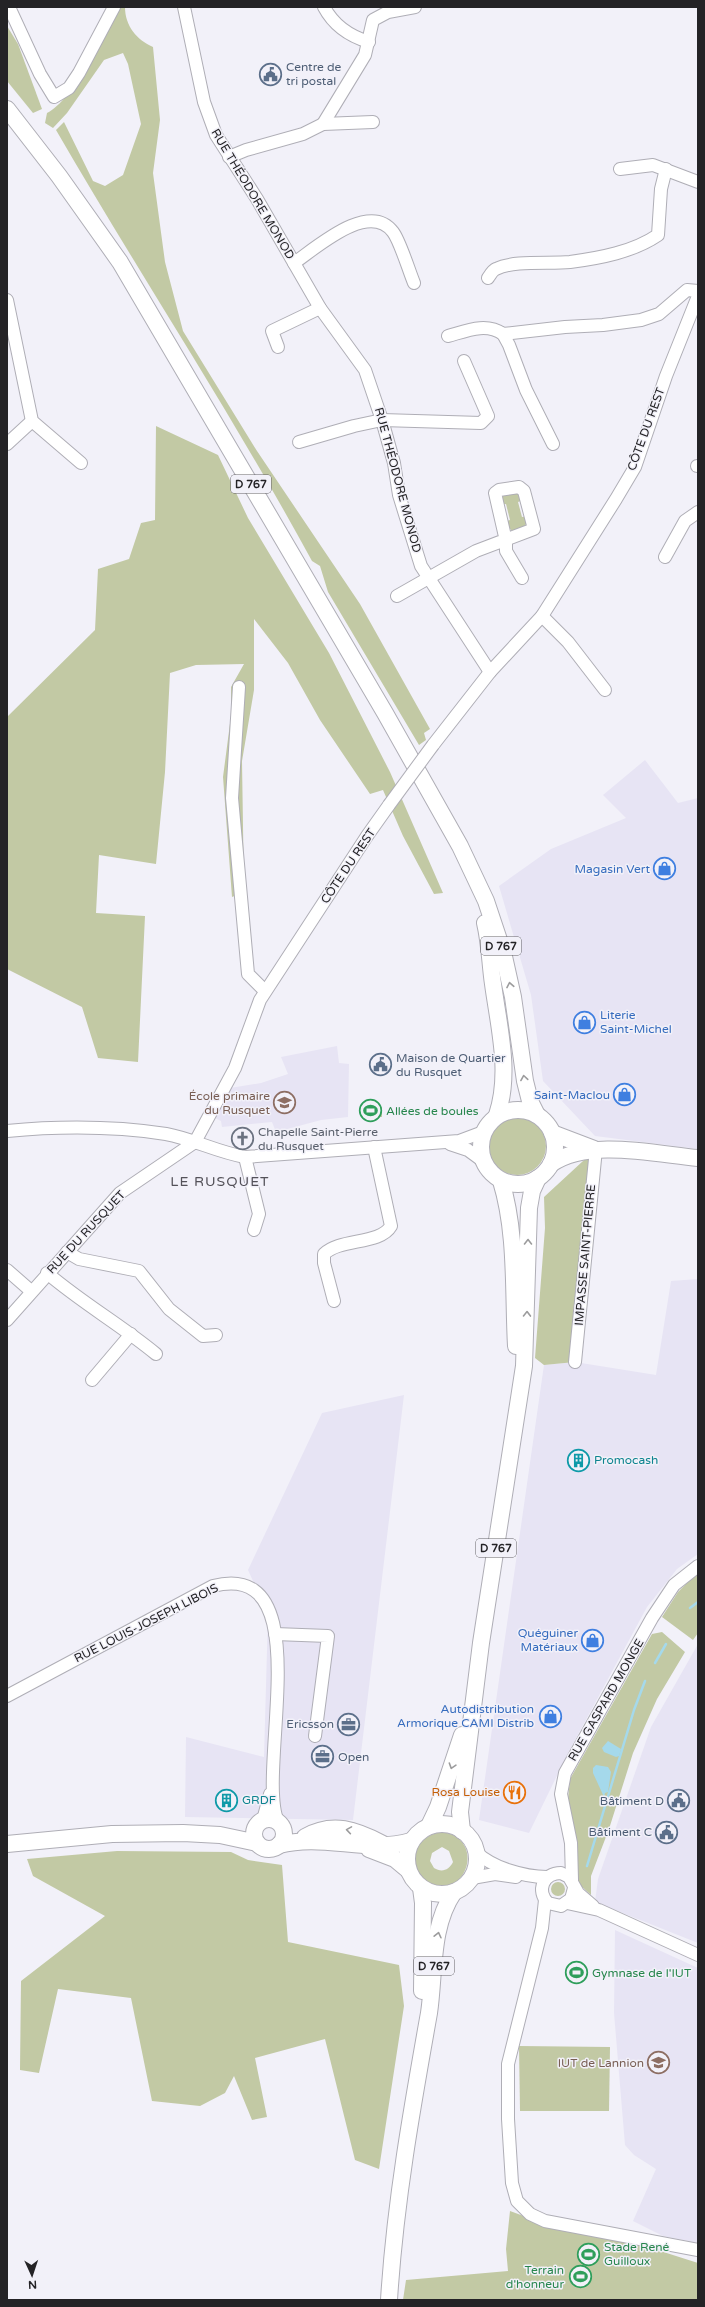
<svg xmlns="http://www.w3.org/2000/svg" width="705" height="2307" font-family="'Varela Round',sans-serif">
  <rect width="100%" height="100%" fill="#f2f1f9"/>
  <g fill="#e7e4f4">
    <path d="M645,760L678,803L698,798V1149L595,1136L543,1081L531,995L499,886L551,849L626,818L603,795Z"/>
    <path d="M337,1046L339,1063L349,1064L348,1117L321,1120L276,1132L272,1122L222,1127L221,1121L215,1118L230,1088L261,1083L288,1074L281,1057Z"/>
    <path d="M698,1279V1554L677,1569L647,1607L569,1751L529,1833L479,1820L544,1365L575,1362L656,1375L671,1281Z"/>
    <path d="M404,1395L353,1820L185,1817L186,1737L264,1757L268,1614L248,1570L322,1413Z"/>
    <path d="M698,1644V1943L595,1902L598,1879L651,1727Z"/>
    <path d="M615,1930L698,1968V2243L663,2236L633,2221L656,2169L634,2155L625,2145L614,2013Z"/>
  </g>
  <g fill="#c2c9a4" fill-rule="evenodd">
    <path d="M118,7H125C125,26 137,40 153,47L160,120L153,173L165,262L183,331L257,451L360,604L430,729L424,733L426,740L419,745L328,592L320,566L312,561C232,414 140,275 56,130L64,122L93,181L105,186L123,175L141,124L128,64L123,53L104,60L67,113L53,128L45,123L47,113C74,100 103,34 118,7Z"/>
    <path d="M7,26L18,44L42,109L33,113L7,81Z"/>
    <path d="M156,426L218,455L248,518L329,653L390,772L443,893L434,894L403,836L383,790L370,794L320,720L288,663L254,619V690L242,761L244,892L232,897L223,777L231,716V687L244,664L196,665L170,673L165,772L156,864L99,855L96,913L145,916L138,1062L98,1058L82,1007L7,969V717L95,630L98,569L129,559L141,523L155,520Z"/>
    <path d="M516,491L523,500L518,502L522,517L528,516C528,526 521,531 512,531L504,522L510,520L506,504L500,505L503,495Z"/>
    <path d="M360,1107H382V1117L360,1116Z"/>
    <circle cx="517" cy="1146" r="29"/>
    <path d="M596,1149L575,1362L544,1365L535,1358L545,1228L544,1197Z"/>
    <path d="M698,1572V1633L693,1640L662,1617L678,1592Z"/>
    <path d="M662,1632L685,1652L657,1699L633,1753L609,1829L591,1876V1895L580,1885L575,1870L576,1836L568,1799L570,1779L652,1634Z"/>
    <path d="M441,1832C486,1837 468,1899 431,1884C425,1881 420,1876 417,1869C409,1851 423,1835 441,1832ZM442,1847L449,1851L453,1862C449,1870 442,1873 434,1868L430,1861L432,1853Z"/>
    <path d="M117,1851L231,1852L248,1860L282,1865L288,1942L399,1965L404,2006L379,2169L355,2160L325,2039L255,2058L267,2117L252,2120L234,2076L225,2093L200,2106L152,2101L131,1998L58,1989L39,2073L20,2070L21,1981L105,1916L33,1876L27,1859Z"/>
    <circle cx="558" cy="1889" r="7"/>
    <path d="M519,2046L610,2047L609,2111H520Z"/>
    <path d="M510,2211L548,2225L629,2241L698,2263L697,2300H403L406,2280L508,2271L506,2249Z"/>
  </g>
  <g fill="#a5d9eb">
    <path d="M608,1741L621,1749L619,1756L616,1757L604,1752L602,1748Z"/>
    <path d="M596,1765L608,1767L611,1772L608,1792L605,1793L604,1797L593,1773V1768Z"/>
  </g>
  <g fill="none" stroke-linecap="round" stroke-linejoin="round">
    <g stroke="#a5d9eb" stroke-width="2.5">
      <path d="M690,1608L698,1602"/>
      <path d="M655,1663L666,1644"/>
      <path d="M587,1866L634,1710L645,1681"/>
    </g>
    <defs>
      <g id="minor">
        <path d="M9,7L40,74L54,97L69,88L79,73L114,7"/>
        <path d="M184,7L204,102L216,135L257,199L320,308L365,370L382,420L394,463L399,495L421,566L490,672"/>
        <path d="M324,7C334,26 349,36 369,42"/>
        <path d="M323,124L365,55L373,20L388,12L415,7"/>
        <path d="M229,157L246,150L303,134L323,124L373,122"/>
        <path d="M620,169L653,165L698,182"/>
        <path d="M294,263C316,248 369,200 393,232C400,241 409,271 414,283"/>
        <path d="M488,278C490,275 493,270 496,269C514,260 549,264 570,262C600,258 633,252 658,235L661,189L666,169"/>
        <path d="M7,300L32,421L81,463"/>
        <path d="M503,334L509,345L526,390L553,444"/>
        <path d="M448,336C466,331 486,322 503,334L565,327L603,325L641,320L659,314L687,290L698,291"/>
        <path d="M278,347L272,331L320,308"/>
        <path d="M299,442L354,426L382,420L481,423L488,416L464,361"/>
        <path d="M7,444L32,421"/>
        <path d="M697,466H698"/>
        <path d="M665,557L685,521L698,512"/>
        <path d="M397,596L476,551L534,529L524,491L519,487L499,490L495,493L506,541V551L522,578"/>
        <path d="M542,616L568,642L605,690"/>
        <path d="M239,687L232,798L248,974L265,991"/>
        <path d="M433,745L490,672L542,616L616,499L635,467L666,376L698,296"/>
        <path d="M7,1131C60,1126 113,1126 166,1134C193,1139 217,1152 245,1157L459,1141L483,1132"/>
        <path d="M450,1144L468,1150L483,1161"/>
        <path d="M245,1157L259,1214L254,1230"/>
        <path d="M67,1252L79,1259L139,1271L169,1309L203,1336L216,1335"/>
        <path d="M7,1270L31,1291"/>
        <path d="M47,1273C82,1303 121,1325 156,1354"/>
        <path d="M334,1301L324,1263V1254C340,1238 380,1245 391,1226L374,1147"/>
        <path d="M7,1320L120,1193L195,1142L235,1068L260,1000L367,836L389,805"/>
        <path d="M575,1362L596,1149"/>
        <path d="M92,1380L131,1334"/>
        <path d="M275,1634L328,1636L315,1736"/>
        <path d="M7,1696L213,1586C322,1558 255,1771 278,1822"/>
        <path d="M263,1820L270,1794"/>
        <path d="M476,1852C493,1868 524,1877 547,1877"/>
        <path d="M472,1878L495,1874L516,1877"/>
        <path d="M572,1880L571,1843L561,1794L565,1773L652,1618L674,1585L698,1566"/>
        <path d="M574,1888L571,1899L561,1906L548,1903C536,1891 543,1873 561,1873L569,1877L578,1893L593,1906"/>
        <path d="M545,1900L542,1928L508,2064V2119L512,2183L517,2201L530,2214L545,2221L698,2250"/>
        <path d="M567,1903L599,1910L698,1955"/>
      </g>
      <g id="major">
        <path d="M7,109L59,176L120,262L385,713L460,846L486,901L503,952L513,997L525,1081L530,1101L537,1115"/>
        <path d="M485,923C490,944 490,964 493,984C499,1028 511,1073 497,1115"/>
        <circle cx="518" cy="1147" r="37"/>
        <path d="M552,1133L594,1149"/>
        <path d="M551,1164C588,1138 655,1154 698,1158"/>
        <path d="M501,1181C517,1233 513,1292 516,1346"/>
        <circle cx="269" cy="1834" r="15"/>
        <circle cx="442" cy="1859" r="35"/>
        <path d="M429,1826L438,1807L462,1735"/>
        <path d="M462,1831L460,1812L481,1643L524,1366L529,1208L532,1191L538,1178"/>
        <path d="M305,1837C333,1821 356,1830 383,1844"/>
        <path d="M7,1844L112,1834L183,1833L220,1835L257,1843"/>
        <path d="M279,1845C323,1833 368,1854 411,1841"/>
        <path d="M369,1849L395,1859L407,1869"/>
        <path d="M421,1888L423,1903L422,1991"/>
        <path d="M389,2300C395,2203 412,2108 429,2013C435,1973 430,1927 454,1892"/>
      </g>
    </defs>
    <use href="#minor" stroke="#afaeb6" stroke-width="14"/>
    <use href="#major" stroke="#afaeb6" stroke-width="18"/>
    <use href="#minor" stroke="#fff" stroke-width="12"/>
    <use href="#major" stroke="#fff" stroke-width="16"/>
    <defs>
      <path id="minor-bridge" d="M389,805L433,745"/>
    </defs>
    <use href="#minor-bridge" stroke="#afaeb6" stroke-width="14" stroke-linecap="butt"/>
    <use href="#minor-bridge" stroke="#fff" stroke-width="12"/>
  </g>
  <defs><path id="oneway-chevron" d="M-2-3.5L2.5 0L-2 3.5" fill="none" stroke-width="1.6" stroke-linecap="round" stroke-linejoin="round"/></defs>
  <g stroke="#9c9c9d">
    <use href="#oneway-chevron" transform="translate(510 985) rotate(-101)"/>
    <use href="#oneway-chevron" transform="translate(524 1078) rotate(-99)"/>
    <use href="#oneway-chevron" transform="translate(528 1242) rotate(-90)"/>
    <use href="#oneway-chevron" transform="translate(527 1314) rotate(-89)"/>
    <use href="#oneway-chevron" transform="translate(452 1766) rotate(108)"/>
    <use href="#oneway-chevron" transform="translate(349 1830) rotate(-171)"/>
    <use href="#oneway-chevron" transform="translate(438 1935) rotate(-77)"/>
  </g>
  <defs>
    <symbol id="civic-ring" viewBox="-11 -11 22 22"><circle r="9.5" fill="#f2f1f9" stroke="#5c6f8a" stroke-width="1.5"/><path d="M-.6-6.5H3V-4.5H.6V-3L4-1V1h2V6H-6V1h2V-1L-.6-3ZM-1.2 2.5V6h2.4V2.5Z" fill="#5c6f8a"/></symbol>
    <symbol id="shop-ring" viewBox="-11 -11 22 22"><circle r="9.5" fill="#f2f1f9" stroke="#3f7fe0" stroke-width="1.5"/><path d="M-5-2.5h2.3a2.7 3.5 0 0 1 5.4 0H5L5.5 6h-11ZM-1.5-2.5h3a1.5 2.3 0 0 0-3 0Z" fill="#3f7fe0"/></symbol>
    <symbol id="school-ring" viewBox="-11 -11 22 22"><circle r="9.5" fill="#f2f1f9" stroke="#8d6e63" stroke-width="1.5"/><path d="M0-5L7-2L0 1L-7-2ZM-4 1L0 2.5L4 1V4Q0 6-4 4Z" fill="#8d6e63"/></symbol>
    <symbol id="stadium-ring" viewBox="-11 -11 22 22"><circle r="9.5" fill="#f2f1f9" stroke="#2e9e5b" stroke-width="1.5"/><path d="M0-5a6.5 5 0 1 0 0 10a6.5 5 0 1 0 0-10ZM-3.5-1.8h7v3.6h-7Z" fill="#2e9e5b"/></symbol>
    <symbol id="church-ring" viewBox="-11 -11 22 22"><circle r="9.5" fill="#f2f1f9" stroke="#6b7280" stroke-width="1.5"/><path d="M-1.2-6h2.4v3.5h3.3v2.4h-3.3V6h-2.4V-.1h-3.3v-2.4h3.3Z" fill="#6b7280"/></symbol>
    <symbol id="building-ring" viewBox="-11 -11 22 22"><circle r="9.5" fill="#f2f1f9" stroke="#0f9aa8" stroke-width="1.5"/><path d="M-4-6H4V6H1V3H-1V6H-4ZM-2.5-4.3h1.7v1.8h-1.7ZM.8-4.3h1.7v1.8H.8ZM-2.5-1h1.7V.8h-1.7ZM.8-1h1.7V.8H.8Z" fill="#0f9aa8"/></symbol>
    <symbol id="office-ring" viewBox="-11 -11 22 22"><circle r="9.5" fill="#f2f1f9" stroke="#5c6f8a" stroke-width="1.5"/><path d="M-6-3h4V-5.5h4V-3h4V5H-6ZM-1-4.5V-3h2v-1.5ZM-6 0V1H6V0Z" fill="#5c6f8a"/></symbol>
    <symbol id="restaurant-ring" viewBox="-11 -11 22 22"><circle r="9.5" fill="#f2f1f9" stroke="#e8710a" stroke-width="1.5"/><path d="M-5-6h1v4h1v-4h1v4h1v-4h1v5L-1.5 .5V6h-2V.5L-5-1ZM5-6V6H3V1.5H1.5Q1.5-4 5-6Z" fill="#e8710a"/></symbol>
    <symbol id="university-ring" viewBox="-11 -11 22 22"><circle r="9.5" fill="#f2f1f9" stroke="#8d6e63" stroke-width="1.5"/><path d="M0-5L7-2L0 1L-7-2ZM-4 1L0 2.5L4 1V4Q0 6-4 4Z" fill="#8d6e63"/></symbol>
  </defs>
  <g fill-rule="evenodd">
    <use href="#civic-ring" x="258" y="62" width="25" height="25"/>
    <use href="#shop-ring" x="652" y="856" width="25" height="25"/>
    <use href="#shop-ring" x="572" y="1010" width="25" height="25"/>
    <use href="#civic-ring" x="368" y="1052" width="25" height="25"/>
    <use href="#shop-ring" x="612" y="1082" width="25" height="25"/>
    <use href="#school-ring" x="272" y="1090" width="25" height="25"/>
    <use href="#stadium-ring" x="358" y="1098" width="25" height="25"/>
    <use href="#church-ring" x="230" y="1126" width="25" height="25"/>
    <use href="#building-ring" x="566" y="1448" width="25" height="25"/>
    <use href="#shop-ring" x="580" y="1628" width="25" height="25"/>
    <use href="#shop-ring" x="538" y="1704" width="25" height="25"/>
    <use href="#office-ring" x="336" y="1712" width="25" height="25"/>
    <use href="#office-ring" x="310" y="1744" width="25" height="25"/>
    <use href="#restaurant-ring" x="502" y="1780" width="25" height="25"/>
    <use href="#building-ring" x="214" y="1788" width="25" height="25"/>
    <use href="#civic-ring" x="666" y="1788" width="25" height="25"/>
    <use href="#civic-ring" x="654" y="1820" width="25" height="25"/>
    <use href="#stadium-ring" x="564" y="1960" width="25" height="25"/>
    <use href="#university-ring" x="646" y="2050" width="25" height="25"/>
    <use href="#stadium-ring" x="576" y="2242" width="25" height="25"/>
    <use href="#stadium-ring" x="568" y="2264" width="25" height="25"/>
  </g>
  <g text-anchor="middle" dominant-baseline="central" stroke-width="3" stroke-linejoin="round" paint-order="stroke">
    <g fill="#f2f1f9" stroke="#626165" stroke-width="1">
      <rect x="231" y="475" width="40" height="18" rx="3"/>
      <rect x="481" y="937" width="40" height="18" rx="3"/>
      <rect x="476" y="1539" width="40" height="18" rx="3"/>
      <rect x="414" y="1957" width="40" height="18" rx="3"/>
    </g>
    <g font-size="11" font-weight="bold" fill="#242326">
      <text x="251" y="484">D 767</text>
      <text x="501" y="946">D 767</text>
      <text x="496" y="1548">D 767</text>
      <text x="434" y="1966">D 767</text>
    </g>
    <g font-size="12" fill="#4e5e75" stroke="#f2f1f9" text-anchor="start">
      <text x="286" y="67">Centre de<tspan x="286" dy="14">tri postal</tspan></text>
      <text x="396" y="1058">Maison de Quartier<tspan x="396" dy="14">du Rusquet</tspan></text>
      <text x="334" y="1724" text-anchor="end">Ericsson</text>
      <text x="338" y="1757">Open</text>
      <text x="664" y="1801" text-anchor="end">Bâtiment D</text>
      <text x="652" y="1832" text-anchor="end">Bâtiment C</text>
    </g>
    <g font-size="12" fill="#242326" stroke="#f2f1f9">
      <text transform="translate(253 194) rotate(59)">RUE THÉODORE MONOD</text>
      <text transform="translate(646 429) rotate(-70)">CÔTE DU REST</text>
      <text transform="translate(398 480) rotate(75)">RUE THÉODORE MONOD</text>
      <text transform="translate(348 866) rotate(-56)">CÔTE DU REST</text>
      <text transform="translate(86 1232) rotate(-47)">RUE DU RUSQUET</text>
      <text transform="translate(585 1255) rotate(-85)">IMPASSE SAINT-PIERRE</text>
      <text transform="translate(146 1623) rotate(-27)">RUE LOUIS-JOSEPH LIBOIS</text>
      <text transform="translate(606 1700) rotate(-60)">RUE GASPARD MONGE</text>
    </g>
    <g font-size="12" fill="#366cbe" stroke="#f2f1f9" text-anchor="end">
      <text x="650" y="869">Magasin Vert</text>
      <text x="600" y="1015" text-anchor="start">Literie<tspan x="600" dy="14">Saint-Michel</tspan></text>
      <text x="610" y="1095">Saint-Maclou</text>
      <text x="578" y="1633">Quéguiner<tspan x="578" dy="14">Matériaux</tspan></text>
      <text x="534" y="1709">Autodistribution<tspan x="534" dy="14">Armorique CAMI Distrib</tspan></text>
    </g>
    <g font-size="12" fill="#785e54" stroke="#f2f1f9" text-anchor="end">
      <text x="270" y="1096">École primaire<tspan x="270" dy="14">du Rusquet</tspan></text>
      <text x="644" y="2063">IUT de Lannion</text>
    </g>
    <g font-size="12" fill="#27864d" stroke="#f2f1f9" text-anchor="start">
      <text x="386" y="1111">Allées de boules</text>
      <text x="592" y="1973">Gymnase de l'IUT</text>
      <text x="604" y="2247">Stade René<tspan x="604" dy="14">Guilloux</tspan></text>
      <text x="564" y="2270" text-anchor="end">Terrain<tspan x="564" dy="14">d'honneur</tspan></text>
    </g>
    <g font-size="12" fill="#5b616d" stroke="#f2f1f9" text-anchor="start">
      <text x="258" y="1132">Chapelle Saint-Pierre<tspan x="258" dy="14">du Rusquet</tspan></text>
    </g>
    <g font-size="12" fill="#0d838f" stroke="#f2f1f9" text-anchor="start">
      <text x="594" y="1460">Promocash</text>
      <text x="242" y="1800">GRDF</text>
    </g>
    <g font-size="12" fill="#c56008" stroke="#f2f1f9" text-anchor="end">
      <text x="500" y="1792">Rosa Louise</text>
    </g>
    <g font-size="14" letter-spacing="1" fill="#545259" stroke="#f2f1f9">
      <text x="220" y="1181">LE RUSQUET</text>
    </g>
  </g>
  <rect width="705" height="2307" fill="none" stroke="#242326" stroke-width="16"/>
  <g transform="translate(32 2275) rotate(177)" stroke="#f2f1f9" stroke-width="3" paint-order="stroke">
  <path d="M0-3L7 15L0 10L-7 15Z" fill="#242326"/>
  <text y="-6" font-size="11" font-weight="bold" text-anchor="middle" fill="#242326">N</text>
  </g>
</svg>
